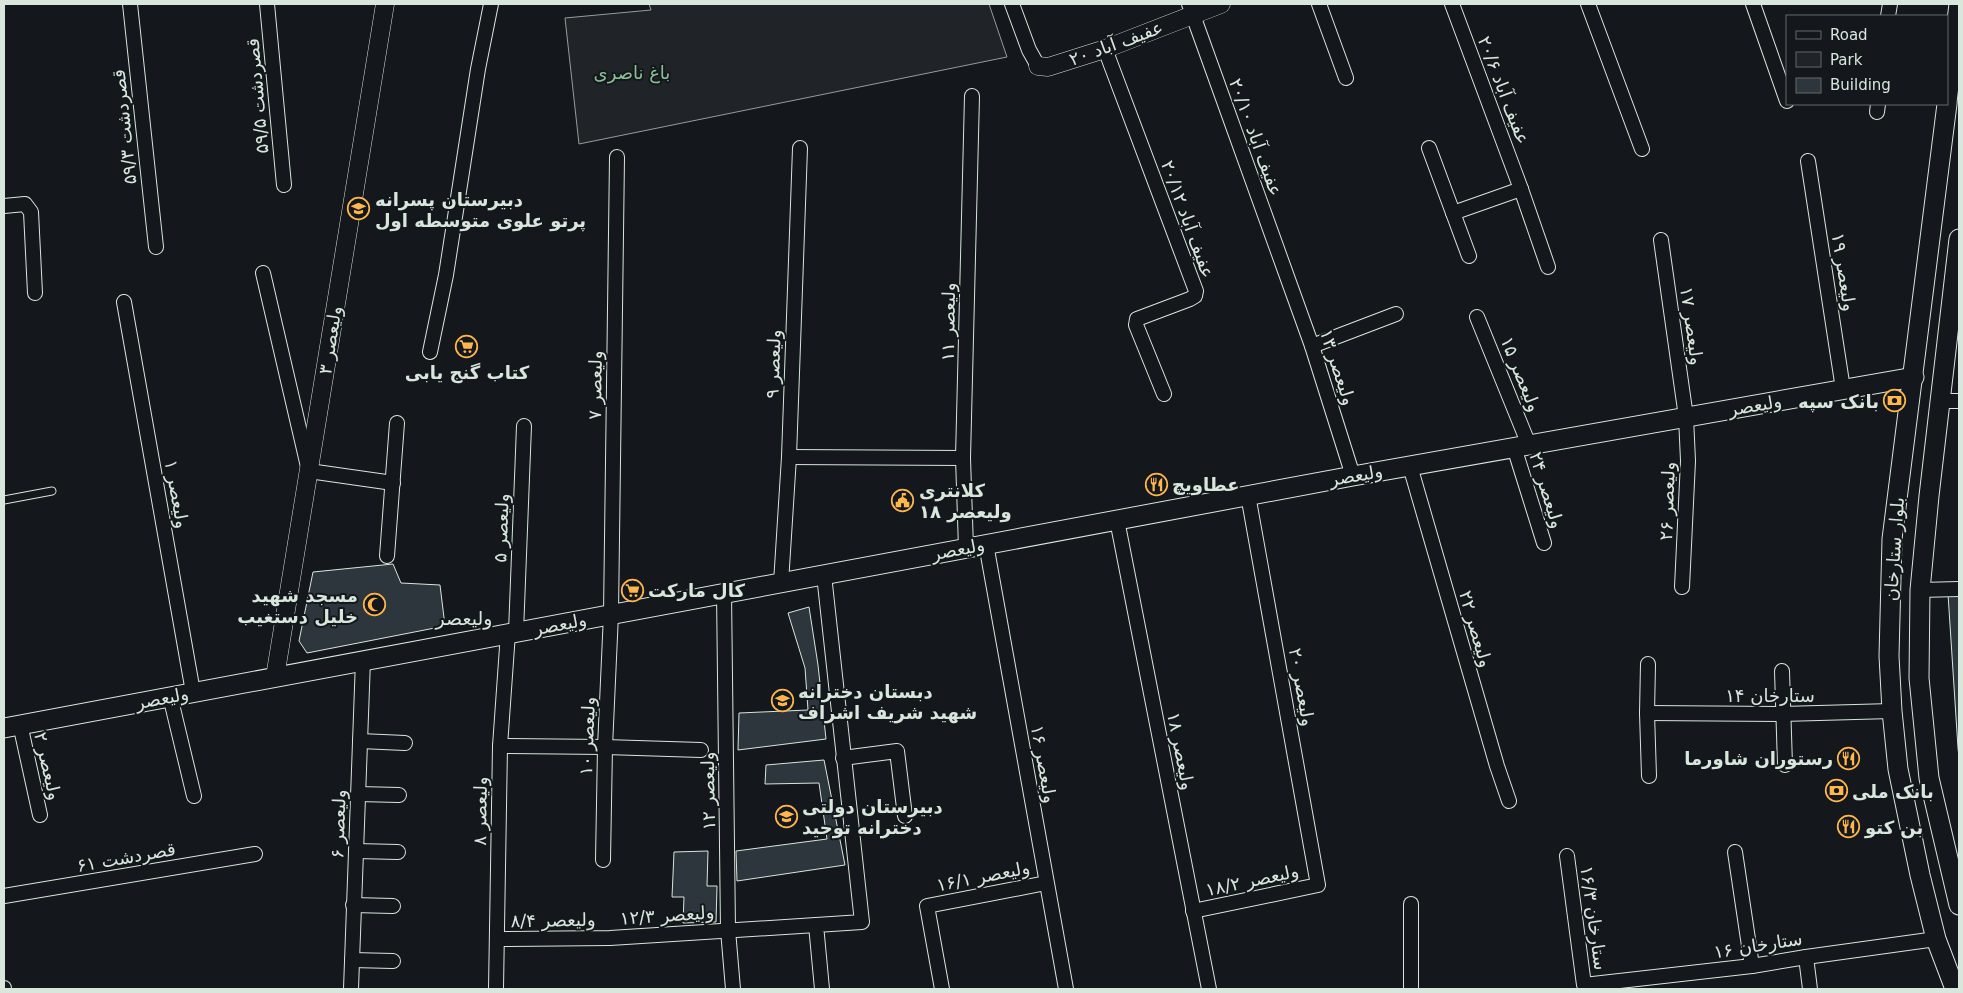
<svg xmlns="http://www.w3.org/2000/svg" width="1963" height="993" font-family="'DejaVu Sans',Vazirmatn,sans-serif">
  <rect width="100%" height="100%" fill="#14181c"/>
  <path fill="#202428" stroke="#939e99" d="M649,4H989L1007,57L579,144L565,18L651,10Z"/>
  <g fill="#2c363c" stroke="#d8e6dc">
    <path d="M393,564L401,583L440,585L445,626L307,653L299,641L313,572Z"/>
    <path d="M1948,594L1959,595V757L1958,748Z"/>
    <path d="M809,607L818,665L826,739L738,750L739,713L808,710L805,668L788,613Z"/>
    <path d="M824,760L845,865L737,881L736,851L827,839L819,783L765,784L766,765Z"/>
    <path d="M708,851L707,886H717L716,922L683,923L684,897H672L674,852Z"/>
  </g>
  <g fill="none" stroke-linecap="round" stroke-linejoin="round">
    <defs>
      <path id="service" d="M4,500L52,491"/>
      <g id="minor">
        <path d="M130,4L156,247"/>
        <path d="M267,4L284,185"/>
        <path d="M1012,4L1029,50L1038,66"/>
        <path d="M1189,4L1312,346L1353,476"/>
        <path d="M1319,4L1346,78"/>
        <path d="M1452,4L1521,189L1548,267"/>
        <path d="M1588,4L1642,149"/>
        <path d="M1753,4L1787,101"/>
        <path d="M1888,16L1890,4"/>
        <path d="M1105,49L1196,291L1195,296L1190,299L1137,319L1136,325L1164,394"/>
        <path d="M1877,112L1878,104"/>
        <path d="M1429,148L1469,256"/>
        <path d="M1808,161L1843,389"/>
        <path d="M4,206L25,204L31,212L35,293"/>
        <path d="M1453,213L1521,189"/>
        <path d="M1661,240L1686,417L1688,461L1682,587"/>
        <path d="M263,273L309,471L393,483"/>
        <path d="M124,302L193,692"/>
        <path d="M1477,317L1529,445"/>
        <path d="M1312,346L1396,314"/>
        <path d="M430,352L446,275L478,69L491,4"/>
        <path d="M1940,401H1959"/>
        <path d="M1514,447L1544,543"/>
        <path d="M789,457L963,458"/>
        <path d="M1410,466L1497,766L1509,801"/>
        <path d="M1117,520L1209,989"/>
        <path d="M986,544L1066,989"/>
        <path d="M966,548L963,458L972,96"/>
        <path d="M387,556L397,423"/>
        <path d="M781,583L789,457L800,148"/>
        <path d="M1920,590L1959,589"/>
        <path d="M724,592L728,930L733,989"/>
        <path d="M516,632L524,426"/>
        <path d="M1648,664L1647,713L1649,776"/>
        <path d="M1782,671L1785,765"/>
        <path d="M170,696L194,796"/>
        <path d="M1647,713L1782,714L1892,711"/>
        <path d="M20,724L40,815"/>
        <path d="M360,741L405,743"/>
        <path d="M500,746L605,747L701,750"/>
        <path d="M843,758L897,751L905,816"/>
        <path d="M358,794L399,795"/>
        <path d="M356,851L398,852"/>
        <path d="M1735,852L1752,966"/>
        <path d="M1567,856L1584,985L1752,966L1806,957L1936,939"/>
        <path d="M603,860L605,747L611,614L617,157"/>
        <path d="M4,896L255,854"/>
        <path d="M1411,904V989"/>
        <path d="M353,905L393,906"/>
        <path d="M1193,911L1318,885L1248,495"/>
        <path d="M497,939L610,938L816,925"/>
        <path d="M1806,957L1810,989"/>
        <path d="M352,960L393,961"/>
        <path d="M4,988V989"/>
        <path d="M351,989L363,660"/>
        <path d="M496,989L500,746L508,633"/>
        <path d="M822,989L816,925L862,922L824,575"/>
        <path d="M942,989L927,906L1046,883"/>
      </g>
      <g id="tertiary">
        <path d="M1038,66L1048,67L1105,49L1221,4"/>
        <path d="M275,677L385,4"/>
      </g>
      <g id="secondary">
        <path d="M1947,102L1959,4"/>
        <path d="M1947,104L1892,539L1889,656L1892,711L1898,769L1920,875L1936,939L1955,989"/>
        <path d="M1959,239L1929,496L1920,590L1919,678L1929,778L1959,905"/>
        <path d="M4,728L1353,476L1914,377"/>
      </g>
    </defs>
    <use href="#service" stroke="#d8e6dc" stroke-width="9"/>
    <use href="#minor" stroke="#d8e6dc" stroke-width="16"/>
    <use href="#tertiary" stroke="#d8e6dc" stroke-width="19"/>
    <use href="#secondary" stroke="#d8e6dc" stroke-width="21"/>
    <use href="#service" stroke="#14181c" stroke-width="7"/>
    <use href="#minor" stroke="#14181c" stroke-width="14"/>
    <use href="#tertiary" stroke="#14181c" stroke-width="18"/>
    <use href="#secondary" stroke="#14181c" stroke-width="19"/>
  </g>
  <defs>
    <symbol id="school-ring" viewBox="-11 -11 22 22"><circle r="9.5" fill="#14181c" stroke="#ffb74d" stroke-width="1.5"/><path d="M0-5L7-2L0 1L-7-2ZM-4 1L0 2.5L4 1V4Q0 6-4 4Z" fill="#ffb74d"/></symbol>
    <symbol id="supermarket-ring" viewBox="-11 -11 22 22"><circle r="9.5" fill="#14181c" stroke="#ffb74d" stroke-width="1.5"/><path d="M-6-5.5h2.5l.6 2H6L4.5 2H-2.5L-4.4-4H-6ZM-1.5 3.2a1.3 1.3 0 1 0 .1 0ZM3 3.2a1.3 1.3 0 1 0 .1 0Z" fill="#ffb74d"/></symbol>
    <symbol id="bank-ring" viewBox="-11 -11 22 22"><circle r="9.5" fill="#14181c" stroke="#ffb74d" stroke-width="1.5"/><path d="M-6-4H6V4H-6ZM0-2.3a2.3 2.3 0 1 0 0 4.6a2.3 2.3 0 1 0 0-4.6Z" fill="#ffb74d"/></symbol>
    <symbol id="restaurant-ring" viewBox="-11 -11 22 22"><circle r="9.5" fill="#14181c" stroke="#ffb74d" stroke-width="1.5"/><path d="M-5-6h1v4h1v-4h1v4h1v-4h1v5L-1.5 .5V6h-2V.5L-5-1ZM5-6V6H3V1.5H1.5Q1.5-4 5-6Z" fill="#ffb74d"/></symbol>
    <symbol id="civic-ring" viewBox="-11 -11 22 22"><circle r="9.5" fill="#14181c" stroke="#ffb74d" stroke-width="1.5"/><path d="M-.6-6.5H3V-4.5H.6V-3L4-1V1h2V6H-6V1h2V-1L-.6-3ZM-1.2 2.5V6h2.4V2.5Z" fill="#ffb74d"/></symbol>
    <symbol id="mosque-ring" viewBox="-11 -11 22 22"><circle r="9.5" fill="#14181c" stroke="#ffb74d" stroke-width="1.5"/><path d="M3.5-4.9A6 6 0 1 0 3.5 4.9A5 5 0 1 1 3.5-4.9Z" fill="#ffb74d"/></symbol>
  </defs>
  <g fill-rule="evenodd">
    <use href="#school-ring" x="346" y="196" width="25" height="25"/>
    <use href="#supermarket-ring" x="454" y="334" width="25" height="25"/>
    <use href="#bank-ring" x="1882" y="388" width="25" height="25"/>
    <use href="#restaurant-ring" x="1144" y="472" width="25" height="25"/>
    <use href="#civic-ring" x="890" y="488" width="25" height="25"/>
    <use href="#supermarket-ring" x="620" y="578" width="25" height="25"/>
    <use href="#mosque-ring" x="362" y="592" width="25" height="25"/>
    <use href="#school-ring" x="770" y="688" width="25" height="25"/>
    <use href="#restaurant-ring" x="1836" y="746" width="25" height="25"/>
    <use href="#bank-ring" x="1824" y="778" width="25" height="25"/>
    <use href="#school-ring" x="774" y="804" width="25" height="25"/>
    <use href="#restaurant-ring" x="1836" y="814" width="25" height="25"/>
  </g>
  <g text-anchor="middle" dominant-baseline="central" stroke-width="4" stroke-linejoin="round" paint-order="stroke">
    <g font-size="18" fill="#d8e6dc" stroke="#14181c">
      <text transform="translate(1116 43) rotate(-20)">عفیف آباد ۲۰</text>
      <text transform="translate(1504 90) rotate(69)">عفیف آباد ۲۰/۶</text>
      <text transform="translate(257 96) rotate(-95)">۵۹/۵ قصردشت</text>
      <text transform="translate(124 127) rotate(-96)">۵۹/۳ قصردشت</text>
      <text transform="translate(1256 137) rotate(70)">عفیف آباد ۲۰/۱۰</text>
      <text transform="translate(1188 219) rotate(70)">عفیف آباد ۲۰/۱۲</text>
      <text transform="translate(1844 272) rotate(81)">۱۹ ولیعصر</text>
      <text transform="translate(948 322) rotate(-89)">۱۱ ولیعصر</text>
      <text transform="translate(1692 326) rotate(82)">۱۷ ولیعصر</text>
      <text transform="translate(330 340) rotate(-81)">۳ ولیعصر</text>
      <text transform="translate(773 364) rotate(-88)">۹ ولیعصر</text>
      <text transform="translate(1338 367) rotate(72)">۱۳ ولیعصر</text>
      <text transform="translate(1521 374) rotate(68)">۱۵ ولیعصر</text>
      <text transform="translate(595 385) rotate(-89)">۷ ولیعصر</text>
      <text transform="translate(1755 405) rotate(-10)">ولیعصر</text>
      <text transform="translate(1356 475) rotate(-10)">ولیعصر</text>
      <text transform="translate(1547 490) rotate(73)">۲۴ ولیعصر</text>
      <text transform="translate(177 494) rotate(80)">۱ ولیعصر</text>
      <text transform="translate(1667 501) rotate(-88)">۲۶ ولیعصر</text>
      <text transform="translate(501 528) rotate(-88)">۵ ولیعصر</text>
      <text transform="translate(958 549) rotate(-11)">ولیعصر</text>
      <text transform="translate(1894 549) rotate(-86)">بلوار ستارخان</text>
      <text transform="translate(560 624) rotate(-11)">ولیعصر</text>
      <text transform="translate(1476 629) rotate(74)">۲۲ ولیعصر</text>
      <text transform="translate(1302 687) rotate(80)">۲۰ ولیعصر</text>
      <text x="1770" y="695">۱۴ ستارخان</text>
      <text transform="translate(162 698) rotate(-11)">ولیعصر</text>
      <text transform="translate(587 736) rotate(-88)">۱۰ ولیعصر</text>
      <text transform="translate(1181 751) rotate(79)">۱۸ ولیعصر</text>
      <text transform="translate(1044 764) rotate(80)">۱۶ ولیعصر</text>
      <text transform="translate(48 766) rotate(77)">۲ ولیعصر</text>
      <text transform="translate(708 791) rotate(-91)">۱۲ ولیعصر</text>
      <text transform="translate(480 811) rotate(-89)">۸ ولیعصر</text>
      <text transform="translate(338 824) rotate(-88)">۶ ولیعصر</text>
      <text transform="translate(126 857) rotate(-10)">۶۱ قصردشت</text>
      <text transform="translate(983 876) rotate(-11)">۱۶/۱ ولیعصر</text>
      <text transform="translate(1252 880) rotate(-12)">۱۸/۲ ولیعصر</text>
      <text transform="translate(667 915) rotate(-4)">۱۲/۳ ولیعصر</text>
      <text transform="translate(1594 918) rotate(82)">۱۶/۳ ستارخان</text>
      <text transform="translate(553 920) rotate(-1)">۸/۴ ولیعصر</text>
      <text transform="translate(1758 945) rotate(-9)">۱۶ ستارخان</text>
    </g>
    <g font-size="18" fill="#8ac095" stroke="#14181c">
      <text x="632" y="72">باغ ناصری</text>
    </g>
    <g font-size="18" font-weight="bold" fill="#d8e6dc" stroke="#14181c" text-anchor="start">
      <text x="375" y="199">دبیرستان پسرانه<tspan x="375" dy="21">پرتو علوی متوسطه اول</tspan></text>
      <text x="467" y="372" text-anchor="middle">کتاب گنج یابی</text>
      <text x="1879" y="401" text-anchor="end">بانک سپه</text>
      <text x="1172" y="484">عطاویچ</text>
      <text x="919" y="490">کلانتری<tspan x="919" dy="21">۱۸ ولیعصر</tspan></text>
      <text x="648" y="590">کال مارکت</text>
      <text x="358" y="595" text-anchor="end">مسجد شهید<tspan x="358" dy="21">خلیل دستغیب</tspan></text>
      <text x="798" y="691">دبستان دخترانه<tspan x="798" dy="21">شهید شریف اشراف</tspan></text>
      <text x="1833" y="758" text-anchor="end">رستوران شاورما</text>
      <text x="1852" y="791">بانک ملی</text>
      <text x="802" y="806">دبیرستان دولتی<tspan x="802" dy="21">دخترانه توحید</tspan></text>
      <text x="1865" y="827">بن کتو</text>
    </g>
    <g font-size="19" fill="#d8e6dc" stroke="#14181c">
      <text x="464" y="618">ولیعصر</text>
    </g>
  </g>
  <rect width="1963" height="993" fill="none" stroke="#d8e6dc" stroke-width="10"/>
  <rect x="1786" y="15" width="162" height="90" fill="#14181c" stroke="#626a69"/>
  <rect x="1796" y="31" width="25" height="8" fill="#14181c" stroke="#626a69"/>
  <text x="1830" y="40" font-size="15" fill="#d8e6dc">Road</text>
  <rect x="1796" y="52" width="25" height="15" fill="#202428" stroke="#626a69"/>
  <text x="1830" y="65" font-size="15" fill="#d8e6dc">Park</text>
  <rect x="1796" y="78" width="25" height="15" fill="#2c363c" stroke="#626a69"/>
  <text x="1830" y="90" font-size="15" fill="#d8e6dc">Building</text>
</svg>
